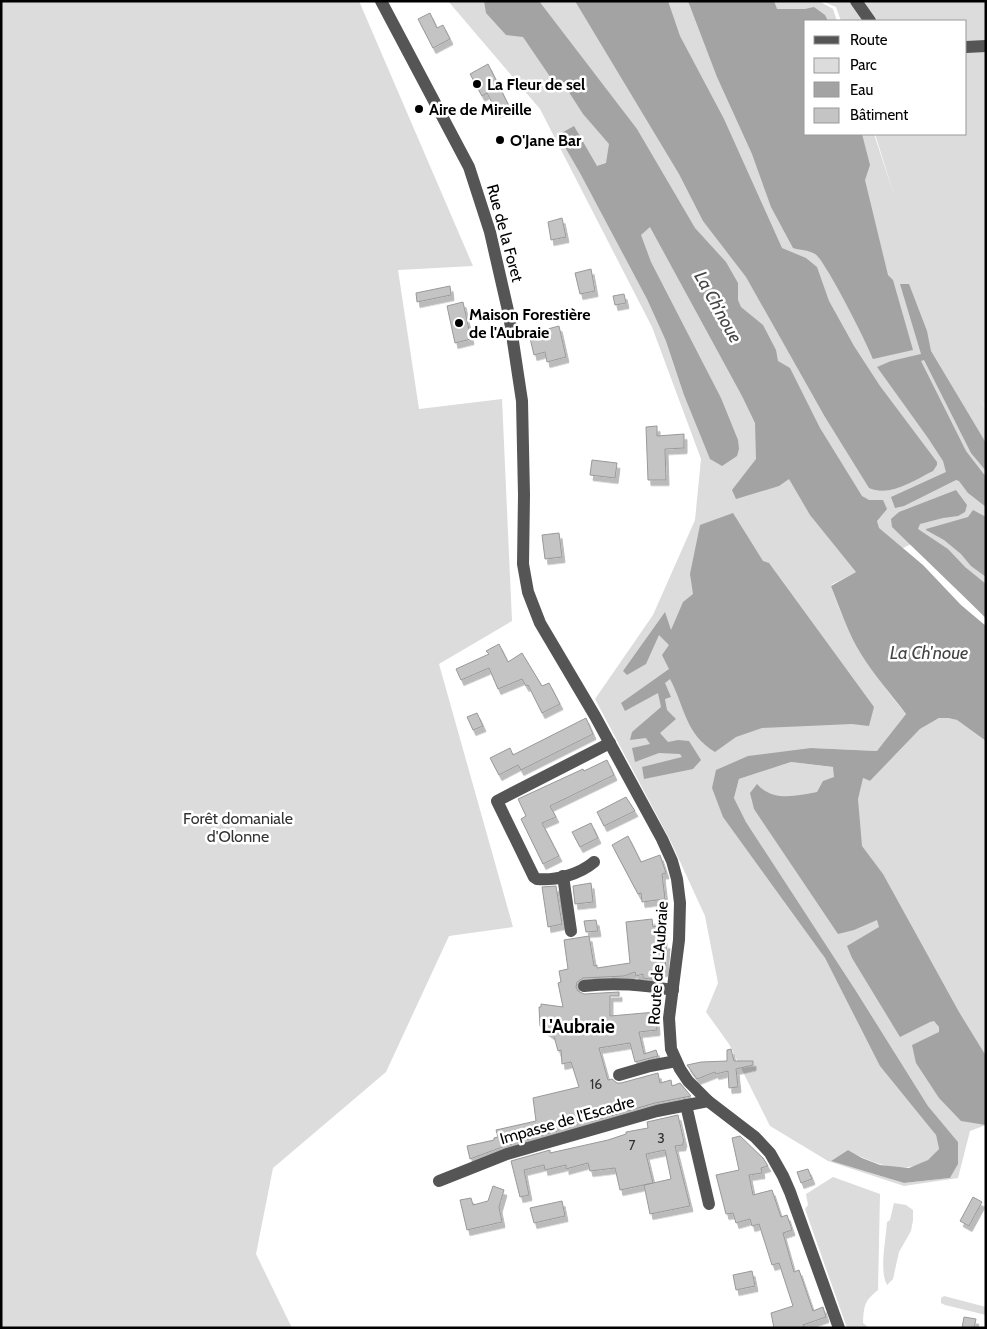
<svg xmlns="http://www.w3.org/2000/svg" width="987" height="1329" font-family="Cabin,sans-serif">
  <defs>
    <filter id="shadow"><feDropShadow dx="3" dy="5.5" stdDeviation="0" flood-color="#0004"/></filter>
  </defs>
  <rect width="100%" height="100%" fill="#fff"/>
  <g fill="#dcdcdc">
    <path d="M1,1H359L473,266L398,270L419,409L502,399L512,621L439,664L513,927L449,936L386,1072L273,1168L256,1254L292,1328H1Z"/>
    <path d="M448,1H819L833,9L837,21H806V134H874L895,198L875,134H966V21H841L836,7L822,1H986V408L979,398L986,409V619L913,543L831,585C846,635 873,674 906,714L878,751L811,748L712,788L825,958L845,996L936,1135L939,1149C936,1152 932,1158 928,1160C903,1176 871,1163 848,1150L831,1161L904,1183L950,1178L957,1165L958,1142L928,1106L856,991L746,822L734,798L739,779L791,762L840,768L870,781L920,729L939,718H948L957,720L986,741V1125L970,1131L958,1178L904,1186L828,1161L770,1126L729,1044L706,1012L718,983L705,916L671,842L595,699L653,615L695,520L701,459L652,327L540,109Z"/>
    <path d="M833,1177L880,1194L878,1290C864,1301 864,1306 863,1323L869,1328H847L805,1209L808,1205L806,1194Z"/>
    <path d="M894,1203L906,1205L913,1210V1220L911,1231L899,1252L893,1279L887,1285C879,1270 886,1240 887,1222L890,1220Z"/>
    <path d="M944,1296L986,1307V1315L945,1305L941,1303V1298Z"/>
  </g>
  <g fill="#a3a3a3">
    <path d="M484,1H539L637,129L695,228L726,262L738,283V300L741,307L763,325L776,350L778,361L790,368L820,428L862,496L869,500H883L887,509L877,521L879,528L923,565L961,605L986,626V741L957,720L948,718H939L920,729L870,781L863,778L858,799L862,846L883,874L959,1012L986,1056V1125L961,1121L939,1098L916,1063L912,1045L939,1032V1027L934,1021L930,1022L900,1037L852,958L847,946L879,927L877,920L854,930L838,934L754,809L750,793L757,784C773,802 796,796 817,792L823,781L834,777L833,767L791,762L739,779L734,798L746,822L856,991L928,1106L958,1142V1164L950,1178L904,1183L831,1161L848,1150L862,1158L880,1165L909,1168L928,1160L939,1149L936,1135L880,1066L825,958L723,817L712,788L716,770L748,756L811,748L877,751L906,714C891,694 874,675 861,654C848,633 840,609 831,586L856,572L810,515L789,479L779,486L736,499L732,490L756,459L755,423L742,396L650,227L641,235L651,262L721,398L738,440L739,449L737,456L722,466L710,459L684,395L666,341L647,299L580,173L558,135L574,126L597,166L606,163L609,144L583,114L565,86L555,84L523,37L506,35L486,13Z"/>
    <path d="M575,1H668L680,36L724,119L782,248L806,258L817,267L829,301L854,346L880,386L937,462V465L933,471C913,481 890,497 869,488L825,417L746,277L703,221L679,174Z"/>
    <path d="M688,1H774L777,9H805L814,7L825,15L828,21H806V134H862L870,165L865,180L888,275L893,280L913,350L873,359C868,345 824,258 815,254C809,250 799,250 793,248L771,207L752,154L717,77Z"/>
    <path d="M900,284H909L927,331L931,351L986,443V471L971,453L924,360L921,361L966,451L986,477V507L968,493L959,481L956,480L904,506L895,508L891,497L946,472L943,461L928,438L877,367L891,361L921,354Z"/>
    <path d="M956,490L967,505L965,512L958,516L943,518L920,524L918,529L948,549L965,567L986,584V618L892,527L891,519L899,512Z"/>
    <path d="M973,510L986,517V577L971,566L961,554L944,540L926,530V529L968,517Z"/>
    <path d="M733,513L763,561L769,563L874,707L869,726L852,724L762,728L736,737L715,752C685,734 685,707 670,679L665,683L671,697L665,699L667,710L676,719L660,733L668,742L678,740L689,741L701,760L693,769L644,779L642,767L682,757L680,754L659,753L635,762L632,748L650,744L646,738L630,740L632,732L661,707L658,693L625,711L621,703L669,669L662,655L669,645L659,635L646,664L627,675L623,671L665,612L671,630L683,602L693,594L690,574L700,525Z"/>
  </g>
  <g fill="#c4c4c4" stroke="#999" filter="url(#shadow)">
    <path d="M430,13L437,28L443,25L450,39L433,48L418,19Z"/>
    <path d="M488,64L509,106L497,112L487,93L482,96L470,74Z"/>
    <path d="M562,218L566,237L551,240L548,222Z"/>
    <path d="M591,269L595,291L580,294L575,273Z"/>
    <path d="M450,286L451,295L417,302L416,293Z"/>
    <path d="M624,294L626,303L615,305L613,296Z"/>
    <path d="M463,302L471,339L455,343L447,306Z"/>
    <path d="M559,326L566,357L547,362L545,352L534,355L529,334Z"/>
    <path d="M657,426V436L684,434V448L665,449L666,480H648L646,427Z"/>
    <path d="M592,460L617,463L615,478L590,475Z"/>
    <path d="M559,533L562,557L545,559L542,535Z"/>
    <path d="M499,644L508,662L522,653L542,686L549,683L560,704L542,713L528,685L526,686L522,679L498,689L489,668L461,680L456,669L489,654L486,651Z"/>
    <path d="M477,713L483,726L473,730L467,717Z"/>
    <path d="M586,718L593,734L521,770L518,765L499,775L490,758L510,748L513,755Z"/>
    <path d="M607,760L614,775L550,806L556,817L542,823L559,856L543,864L521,819L526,816L518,799L583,769L584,771Z"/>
    <path d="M626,797L635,811L604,826L597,812Z"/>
    <path d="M591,823L598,838L580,847L572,832Z"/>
    <path d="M628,836L641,862L660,855L666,873L662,874L665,899L642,902L641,893L638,894L612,845Z"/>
    <path d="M591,883L593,902L575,904L573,886Z"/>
    <path d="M556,886L562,924L548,927L542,887Z"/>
    <path d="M652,919L653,927L657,926L658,944L667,943L665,971H659L658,980L643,978V974L636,976L635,972L624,976L583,978L577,982L576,987L578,991L584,994L619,992V996H610V1016L656,1012L657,1030L639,1032L644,1054L656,1050L658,1056L635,1062L630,1043L599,1048L608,1080L612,1079L617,1083H621L658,1073L660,1083L671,1080L672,1086L680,1083L691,1096L655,1103L590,1122V1120L556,1127L557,1131L505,1146L470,1159L467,1146L494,1140V1138L498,1137L496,1130L536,1121L533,1098L579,1087L571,1062L562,1064L561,1050L558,1051L554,1036L540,1026L539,1007H541V1004L563,1007L558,983L561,982L559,971L568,969L564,940L589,936L594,966L597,965V968L630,963L626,922Z"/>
    <path d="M596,920L598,931L586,932L584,921Z"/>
    <path d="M731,1049L734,1061H753V1065L736,1069L738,1087L729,1088L728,1071L716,1074L715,1072L697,1079L687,1065L701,1062L727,1061V1050Z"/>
    <path d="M678,1115L684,1142H683V1145L675,1146L690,1206L650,1214L644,1185L671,1179L665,1150L646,1154L653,1183L620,1190L615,1168L590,1171L588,1163L566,1169V1165L545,1170L544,1165L524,1170L529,1195L520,1197L511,1161L550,1150V1153L608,1140L626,1134V1132L648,1128L647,1122Z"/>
    <path d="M740,1136L763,1158L768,1166L761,1168L762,1173L749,1175L753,1195L772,1190L781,1217L787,1215L792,1230L783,1233L794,1272L799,1270L813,1311L823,1307L826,1317L803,1325L804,1328H774L771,1313L793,1306L779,1263L772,1265L759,1224L752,1226L750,1219L736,1223L733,1213L726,1214L716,1175L739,1170L732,1138Z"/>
    <path d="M808,1169L812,1179L801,1183L797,1172Z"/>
    <path d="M493,1186L504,1190L499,1207L502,1222L467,1230L460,1200L471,1198L473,1205L488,1201Z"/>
    <path d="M973,1197L982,1202L969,1226L960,1221Z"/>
    <path d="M562,1201L565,1216L534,1223L530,1208Z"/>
    <path d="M752,1271L755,1286L736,1290L733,1275Z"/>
    <path d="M964,1317L976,1319L974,1328H962Z"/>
  </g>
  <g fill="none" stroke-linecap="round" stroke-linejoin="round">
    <g stroke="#555" stroke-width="12">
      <path d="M381,1L469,167L490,232L509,315L522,401L524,495L523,564L528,592L540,623L595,716L662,839L672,861L677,879L680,903L679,940L669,1018L671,1049L680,1069L688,1081L708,1101L755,1137L770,1153L783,1176L790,1192L839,1328"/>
      <path d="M856,1L870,21"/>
      <path d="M966,47L986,46"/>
      <path d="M594,862C580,874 556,881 537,879L534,877L497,801L610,743"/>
      <path d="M563,876L571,931"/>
      <path d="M584,986C616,982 642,985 673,990"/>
      <path d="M619,1075L650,1066L676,1061"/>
      <path d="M686,1105L709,1204"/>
      <path d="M439,1181L507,1154L657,1111L708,1101"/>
    </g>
  </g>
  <g fill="#000" stroke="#fff" stroke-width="2">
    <circle cx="477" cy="84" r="5"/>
    <circle cx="419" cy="109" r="5"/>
    <circle cx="500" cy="140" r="5"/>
    <circle cx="459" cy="323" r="5"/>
  </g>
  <g text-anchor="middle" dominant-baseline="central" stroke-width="5" stroke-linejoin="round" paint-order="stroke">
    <g font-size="14" fill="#313131">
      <text x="596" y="1084">16</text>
      <text x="661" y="1138">3</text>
      <text x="632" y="1145">7</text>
    </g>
    <g font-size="16" font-weight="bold" fill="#000" stroke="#fff" text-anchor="start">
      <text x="487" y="84">La Fleur de sel</text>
      <text x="429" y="109">Aire de Mireille</text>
      <text x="510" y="140">O'Jane Bar</text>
      <text x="469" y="314">Maison Forestière<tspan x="469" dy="18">de l'Aubraie</tspan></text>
    </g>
    <g font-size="16" fill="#000" stroke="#fff">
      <text transform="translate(505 233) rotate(75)">Rue de la Foret</text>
      <text transform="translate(658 963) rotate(-86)">Route de L'Aubraie</text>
      <text transform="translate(567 1120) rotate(-16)">Impasse de l'Escadre</text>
    </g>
    <g font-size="16" fill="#333" stroke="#fff">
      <text x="238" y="818">Forêt domaniale<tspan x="238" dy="18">d'Olonne</tspan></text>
    </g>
    <g font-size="18" font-style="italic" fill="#444" stroke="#fff">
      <text transform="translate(718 307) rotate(61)">La Ch'noue</text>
      <text x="929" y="653">La Ch'noue</text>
    </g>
    <g font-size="19" font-weight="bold" fill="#000" stroke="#fff">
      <text x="578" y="1026">L'Aubraie</text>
    </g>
  </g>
  <rect width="987" height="1329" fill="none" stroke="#000000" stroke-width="5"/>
  <rect x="804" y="20" width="162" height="115" fill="#ffffff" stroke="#999999"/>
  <rect x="814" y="36" width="25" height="8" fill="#555555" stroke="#999999"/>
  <text x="850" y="45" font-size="15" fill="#000000">Route</text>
  <rect x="814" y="58" width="25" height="15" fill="#dcdcdc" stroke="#999999"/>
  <text x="850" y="70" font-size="15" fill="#000000">Parc</text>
  <rect x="814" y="82" width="25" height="15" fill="#a3a3a3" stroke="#999999"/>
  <text x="850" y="95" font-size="15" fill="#000000">Eau</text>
  <rect x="814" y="108" width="25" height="15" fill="#c4c4c4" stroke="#999999"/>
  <text x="850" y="120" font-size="15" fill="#000000">Bâtiment</text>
</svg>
